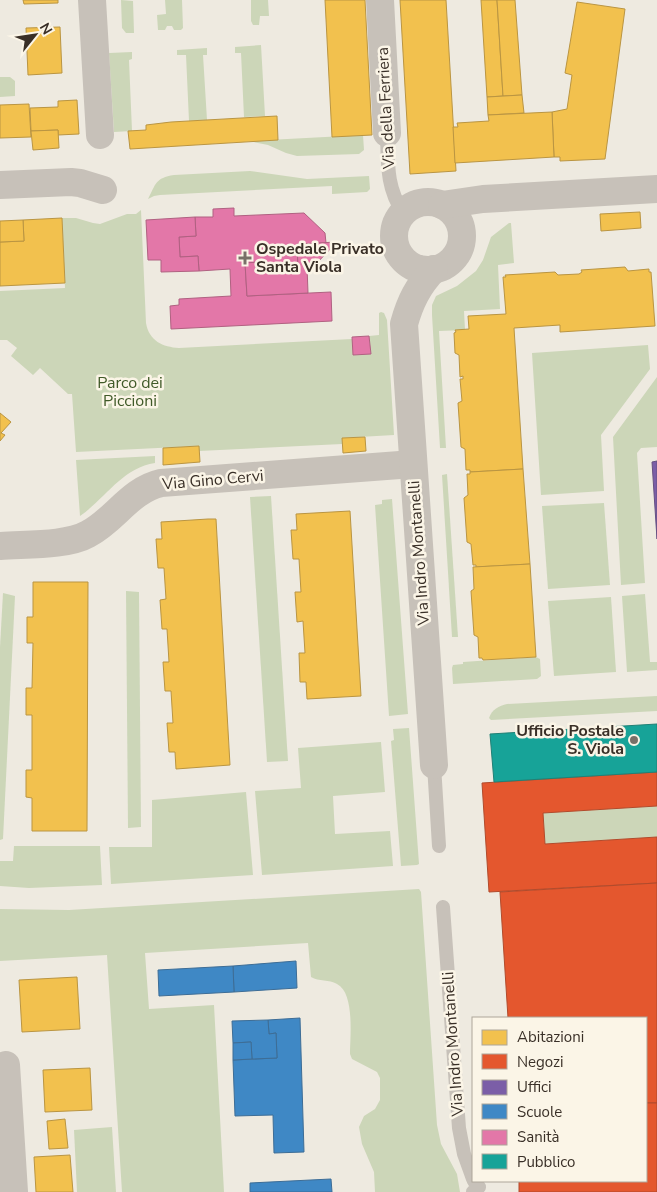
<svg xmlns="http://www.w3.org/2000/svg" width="657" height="1192" font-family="'Nunito Sans',sans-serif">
  <rect width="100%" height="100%" fill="#eeeae0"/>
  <g fill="#ccd6b8">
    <path d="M121,0L133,1L134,33H126L122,28Z"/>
    <path d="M165,0H182L183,28L181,30H174L172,26H167L165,30H158L157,15L166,14Z"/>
    <path d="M251,0H268L269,16H260L259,25H253L251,21Z"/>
    <path d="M261,45L265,116L244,117L241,53H235V47Z"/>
    <path d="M207,48V55H203L207,120L189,121L186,55H177V50Z"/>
    <path d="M132,52V59L129,60L132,131L114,132L109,53Z"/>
    <path d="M0,77H10L15,81V96L0,97Z"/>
    <path d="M363,135L364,150L359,154L297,156L286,153L268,145L248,141Z"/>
    <path d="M250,171L307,179L369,176L370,189L367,192L332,194V186L160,195L154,196L148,199C156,184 155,178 174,175Z"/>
    <path d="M141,210L146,323C149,341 163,347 179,348L352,339L354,355L370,354L369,336L379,335V313L381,312L384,313L387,320L394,435L342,438V444L199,451V446L76,452L72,394H68L40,368L33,375L11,356L17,348L7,340H0V291L65,288L62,218H76L93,223L100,224L127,214H136Z"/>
    <path d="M509,223H511L514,263L498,265L500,309L464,311L465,330L439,331L446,448H440L432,315V305L436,296L457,286L476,271L483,260L491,237Z"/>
    <path d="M648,345L650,369L601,435L604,491L541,495L532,353Z"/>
    <path d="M657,377V447L641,448L637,453L645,583L621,585L613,437Z"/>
    <path d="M155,456V463C122,468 106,498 80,516L76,460Z"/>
    <path d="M447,474L458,637H452L442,475Z"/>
    <path d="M271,496L288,761L267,762L250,497Z"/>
    <path d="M392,499L408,714L389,716L375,505L382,504V500Z"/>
    <path d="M604,503L610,585L548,589L542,506Z"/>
    <path d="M126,591L139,592L141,827L128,828Z"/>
    <path d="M3,593L15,596L3,839L0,840V647Z"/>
    <path d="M645,594L650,662H657V670L627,672L622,596Z"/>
    <path d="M611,597L616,672L554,676L548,601Z"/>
    <path d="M536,657L540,659L541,676L537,679L453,684L452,668L453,665L463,664V662Z"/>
    <path d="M657,696V711L491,720L489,718C492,709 499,706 507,704Z"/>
    <path d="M409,728L419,864L417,865L401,866L391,741L394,740L393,729Z"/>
    <path d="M381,742L385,792L333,796L335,834L390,831L393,866L262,875L255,791L301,788L298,748Z"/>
    <path d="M246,792L253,875L111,884L109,847H152V800Z"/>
    <path d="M657,806V837L545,844L543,813Z"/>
    <path d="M14,846H100L102,885L29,888L0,886V861H13Z"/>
    <path d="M419,889L421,892L437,1125L441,1144L457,1174L460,1192H375L374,1172L362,1144L359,1127L364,1116L375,1109L380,1100V1078L377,1072L352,1059L350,1054C350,1037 355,993 337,984C329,979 319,982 311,977L308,943L145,953L149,1009L214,1005L224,1192H122L107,955L0,961V909L69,910Z"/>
    <path d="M112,1127L116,1192H77L74,1130Z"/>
  </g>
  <g fill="#f2c14e" stroke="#ba9542">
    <path d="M23,0H58V3L24,4Z"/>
    <path d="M325,0H365L372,135L332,137Z"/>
    <path d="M400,0H446L456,171L410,174Z"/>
    <path d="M481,0H497L503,96L487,97Z"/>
    <path d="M497,0H515L522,95L503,96Z"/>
    <path d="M577,2L625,9L605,159L560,161V157H554L552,112L567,109L572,75L565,73Z"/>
    <path d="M60,27L62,73L28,75L26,28Z"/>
    <path d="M522,95L524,113L488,115L487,97Z"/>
    <path d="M77,100L79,134L58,135V130L31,131L30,108L58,107V101Z"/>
    <path d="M29,104L31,137L0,138V105Z"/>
    <path d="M552,112L554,157L455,163L453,127H458L457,123L489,121L488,115Z"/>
    <path d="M277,116L278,140L130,149L128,131L146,130V125L171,122Z"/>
    <path d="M58,130L59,148L33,150L31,131Z"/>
    <path d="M640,212L641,228L601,231L600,214Z"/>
    <path d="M62,218L65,283L0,286V242L24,241L23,220Z"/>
    <path d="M23,220L24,241L0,242V221Z"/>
    <path d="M625,267L628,271L649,269V272H651L655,326L560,332V325L514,328L523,469L470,472V470H466L465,449L461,447L458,403L462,401L460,379H463V376L460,377L459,355L455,353L454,333L456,332L455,330L469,329L468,316L506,314L503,277H506L505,275L555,272L558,275L579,274L582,272L581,270Z"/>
    <path d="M0,413L11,422L1,433L5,435L0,441Z"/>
    <path d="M365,437L366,451L343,453L342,438Z"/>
    <path d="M199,446L200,462L163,465V448Z"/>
    <path d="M523,469L530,564L476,567V565H473L471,544L467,542L464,498L468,495L467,474H470V472Z"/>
    <path d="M350,511L361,696L307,699L306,682H300L299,653H305L303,621L297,622L295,592H301L299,559H293L291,530H297L296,514Z"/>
    <path d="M208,519H216L230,765L176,769L175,752H169L167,723H173L171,691H165L163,662H169L167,629H162L160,600L166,599L164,568H158L156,539H162L161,522Z"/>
    <path d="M530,564L536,657L483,660L482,658H479L478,637L474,635L471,591L474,589L473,567Z"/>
    <path d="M33,582H88L87,831H32V798L26,797V770H32V715H26V688H32L33,643H27V617H33Z"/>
    <path d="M77,977L80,1029L22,1032L19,980Z"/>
    <path d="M90,1068L92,1110L45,1112L43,1070Z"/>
    <path d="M65,1119L68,1148L49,1149L47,1121Z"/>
    <path d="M70,1155L73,1192H36L34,1157Z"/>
  </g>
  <g fill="#e4572e" stroke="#b14b2c">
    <path d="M657,772V806L543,813L545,844L657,837V883L489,892L482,783Z"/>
    <path d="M657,883V1103H646V1018H508L500,892Z"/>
    <path d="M646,1103H657V1192H519V1181H646Z"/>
  </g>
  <path fill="#7b5ea7" stroke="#675081" d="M657,461V539L652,462Z"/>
  <g fill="#3f88c5" stroke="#3d6d96">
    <path d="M296,961L297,988L234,992L233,966Z"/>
    <path d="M233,966L234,992L159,996L158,970Z"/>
    <path d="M300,1018L304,1152L274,1153L273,1115L235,1116L233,1060L277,1058L276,1033L269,1034L268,1020Z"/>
    <path d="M268,1020L269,1034L276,1033L277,1058L252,1059L251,1042L233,1043L232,1021Z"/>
    <path d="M251,1042L252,1059L233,1060V1043Z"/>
    <path d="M331,1179L332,1192H250V1183Z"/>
  </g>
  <g fill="#e377a8" stroke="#b06181">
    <path d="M234,208V216L304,213L325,233L326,243L297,244L298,267L259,269V262L245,263L247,296L331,292L332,321L171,329L170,306L179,305V299L231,296L230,269L199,271L198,256L180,257L179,237L196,236L195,217H213V209Z"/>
    <path d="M195,217L196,236L179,237L180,257L198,256L199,271L161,272V260H148L146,220Z"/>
    <path d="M337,242L315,265L307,266L308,293L247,296L245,263L259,262V269L298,267L297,244Z"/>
    <path d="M369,336L371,354L353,355L352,337Z"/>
  </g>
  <path fill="#17a398" stroke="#218076" d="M657,724V772L494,782L490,734Z"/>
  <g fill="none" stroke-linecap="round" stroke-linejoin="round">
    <g stroke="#c7c1b9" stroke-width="14">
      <path d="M387,133C388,162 386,188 403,212"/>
      <path d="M434,765L439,846"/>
      <path d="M443,907L459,1128L464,1154L473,1179"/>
      <path d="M473,1192L479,1187L474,1181"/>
    </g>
    <g stroke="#c7c1b9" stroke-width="28">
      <path d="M92,0L100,135"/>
      <path d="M380,0L387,133"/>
      <path d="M0,185L71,182L80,183L103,190"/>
      <circle cx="428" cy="236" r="34"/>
      <path d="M442,205L483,199L657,189"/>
      <path d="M0,546C25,544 67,546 88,534C115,520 130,490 161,483L413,464"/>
      <path d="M434,765L404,324C410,302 418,286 434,269"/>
      <path d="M6,1065L14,1192"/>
    </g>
  </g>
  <g fill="#787068" stroke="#fbf5e7" stroke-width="2">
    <path d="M242.5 250.5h5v5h5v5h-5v5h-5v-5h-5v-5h5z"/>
    <circle cx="634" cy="740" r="5"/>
  </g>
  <g text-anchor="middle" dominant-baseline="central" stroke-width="5" stroke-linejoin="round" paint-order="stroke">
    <g font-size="16" fill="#392f27" stroke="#fbf5e7">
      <text transform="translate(386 108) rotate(-93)">Via della Ferriera</text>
      <text transform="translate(213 480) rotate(-5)">Via Gino Cervi</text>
      <text transform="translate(419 553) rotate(-94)">Via Indro Montanelli</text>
      <text transform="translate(453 1044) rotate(-94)">Via Indro Montanelli</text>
    </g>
    <g font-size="16" font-weight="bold" fill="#392f27" stroke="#fbf5e7" text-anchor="start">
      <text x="256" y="249">Ospedale Privato<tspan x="256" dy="18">Santa Viola</tspan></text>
      <text x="624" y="731" text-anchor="end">Ufficio Postale<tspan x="624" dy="18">S. Viola</tspan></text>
    </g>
    <g font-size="16" fill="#405a28" stroke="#fbf5e7">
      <text x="130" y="383">Parco dei<tspan x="130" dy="18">Piccioni</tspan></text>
    </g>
  </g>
  <rect x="472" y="1017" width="175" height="165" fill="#fbf5e7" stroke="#ada69a"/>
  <rect x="482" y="1030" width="25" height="15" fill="#f2c14e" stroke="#ada69a"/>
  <text x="517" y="1042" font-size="15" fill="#392f27">Abitazioni</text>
  <rect x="482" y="1054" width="25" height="15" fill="#e4572e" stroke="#ada69a"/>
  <text x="517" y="1067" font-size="15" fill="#392f27">Negozi</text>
  <rect x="482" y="1080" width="25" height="15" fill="#7b5ea7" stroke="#ada69a"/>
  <text x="517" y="1092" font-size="15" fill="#392f27">Uffici</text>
  <rect x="482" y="1104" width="25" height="15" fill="#3f88c5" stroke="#ada69a"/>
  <text x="517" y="1117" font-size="15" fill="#392f27">Scuole</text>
  <rect x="482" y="1130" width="25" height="15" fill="#e377a8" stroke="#ada69a"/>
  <text x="517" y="1142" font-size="15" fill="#392f27">Sanità</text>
  <rect x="482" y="1154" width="25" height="15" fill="#17a398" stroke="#ada69a"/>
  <text x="517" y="1167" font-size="15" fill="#392f27">Pubblico</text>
  <g transform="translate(35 35) rotate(60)" stroke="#fbf5e7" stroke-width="4" paint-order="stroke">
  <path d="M0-4L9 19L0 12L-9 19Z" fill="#392f27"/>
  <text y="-8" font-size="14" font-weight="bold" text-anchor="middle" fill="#392f27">N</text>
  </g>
</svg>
